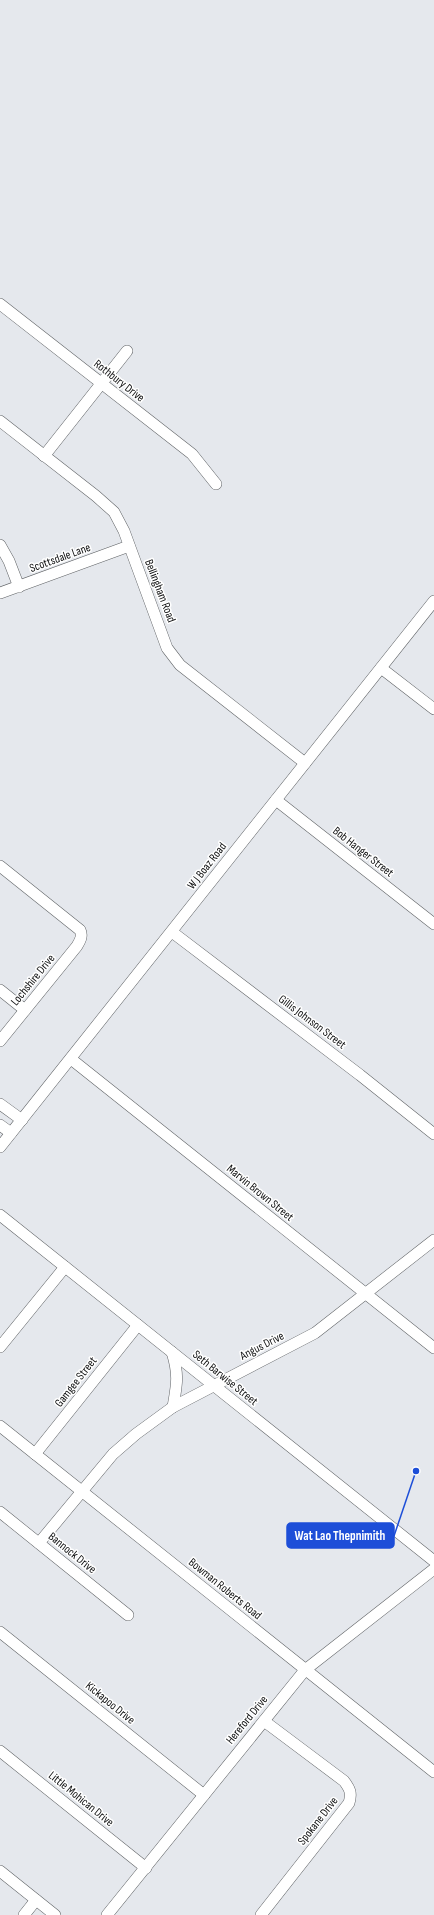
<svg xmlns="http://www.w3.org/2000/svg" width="434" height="1915" font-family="'Sofia Sans Condensed',sans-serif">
  <rect width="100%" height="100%" fill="#e5e8ed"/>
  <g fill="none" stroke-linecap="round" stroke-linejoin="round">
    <defs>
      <g id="minor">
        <path d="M0,304L192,454L216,484"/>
        <path d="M0,421L96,496L114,512L124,531L167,648L180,665L305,763"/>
        <path d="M44,456L127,351"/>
        <path d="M0,545L9,561L19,587"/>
        <path d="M0,593L129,546"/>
        <path d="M381,668L434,709"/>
        <path d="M276,800L434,924"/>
        <path d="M0,866L80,930C83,936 80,941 77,946L0,1041"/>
        <path d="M172,932L360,1075L434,1134"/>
        <path d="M0,990L25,1010"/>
        <path d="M71,1059L434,1348"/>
        <path d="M0,1104L22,1120"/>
        <path d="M0,1125L11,1133"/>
        <path d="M0,1147L434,601"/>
        <path d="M0,1215L434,1561"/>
        <path d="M0,1347L65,1267"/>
        <path d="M172,1352C179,1375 177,1384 173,1407"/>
        <path d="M0,1426L434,1772"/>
        <path d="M35,1454L138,1325"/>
        <path d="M0,1512L128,1615"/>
        <path d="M39,1543L113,1454L136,1434L173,1407L315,1333L434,1240"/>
        <path d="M0,1632L204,1795"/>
        <path d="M0,1751L146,1868"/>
        <path d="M0,1871L55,1915"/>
        <path d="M24,1915L36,1900"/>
        <path d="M107,1915L305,1670L434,1569"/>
        <path d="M261,1915L349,1803C352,1793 350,1789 344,1781L264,1721"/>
      </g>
    </defs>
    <use href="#minor" stroke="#606366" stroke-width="12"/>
    <use href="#minor" stroke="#fff" stroke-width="11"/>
  </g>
  <g text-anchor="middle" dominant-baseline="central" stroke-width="3" stroke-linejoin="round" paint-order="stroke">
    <g font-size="12" fill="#0f1011" stroke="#fff">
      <text transform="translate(119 381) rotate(38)">Rothbury Drive</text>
      <text transform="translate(60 558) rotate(-20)">Scottsdale Lane</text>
      <text transform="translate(160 591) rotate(69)">Bellingham Road</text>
      <text transform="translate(363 852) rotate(38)">Bob Hanger Street</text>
      <text transform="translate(207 866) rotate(-52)">W J Boaz Road</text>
      <text transform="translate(33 980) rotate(-51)">Lochshire Drive</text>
      <text transform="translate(312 1022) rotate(37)">Gillis Johnson Street</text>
      <text transform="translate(260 1193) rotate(39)">Marvin Brown Street</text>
      <text transform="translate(262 1346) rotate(-27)">Angus Drive</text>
      <text transform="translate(225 1378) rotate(39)">Seth Barwise Street</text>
      <text transform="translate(76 1382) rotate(-52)">Gamgee Street</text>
      <text transform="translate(72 1553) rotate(39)">Bannock Drive</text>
      <text transform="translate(225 1589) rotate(39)">Bowman Roberts Road</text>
      <text transform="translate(110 1703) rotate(39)">Kickapoo Drive</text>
      <text transform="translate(247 1720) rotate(-51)">Hereford Drive</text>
      <text transform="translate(81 1799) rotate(39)">Little Mohican Drive</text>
      <text transform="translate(318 1821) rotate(-52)">Spokane Drive</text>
    </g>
  </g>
  <path fill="none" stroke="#1d4ed8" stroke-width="1.5" d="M416 1471L394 1536"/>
  <circle fill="#1d4ed8" stroke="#fff" stroke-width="1.5" cx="416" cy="1471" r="4"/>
  <rect fill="#1d4ed8" stroke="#1d4ed8" stroke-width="1.5" x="287" y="1523" width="107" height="25" rx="4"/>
  <g font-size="13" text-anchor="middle" font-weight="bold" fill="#fff">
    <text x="340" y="1540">Wat Lao Thepnimith</text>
  </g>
</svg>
